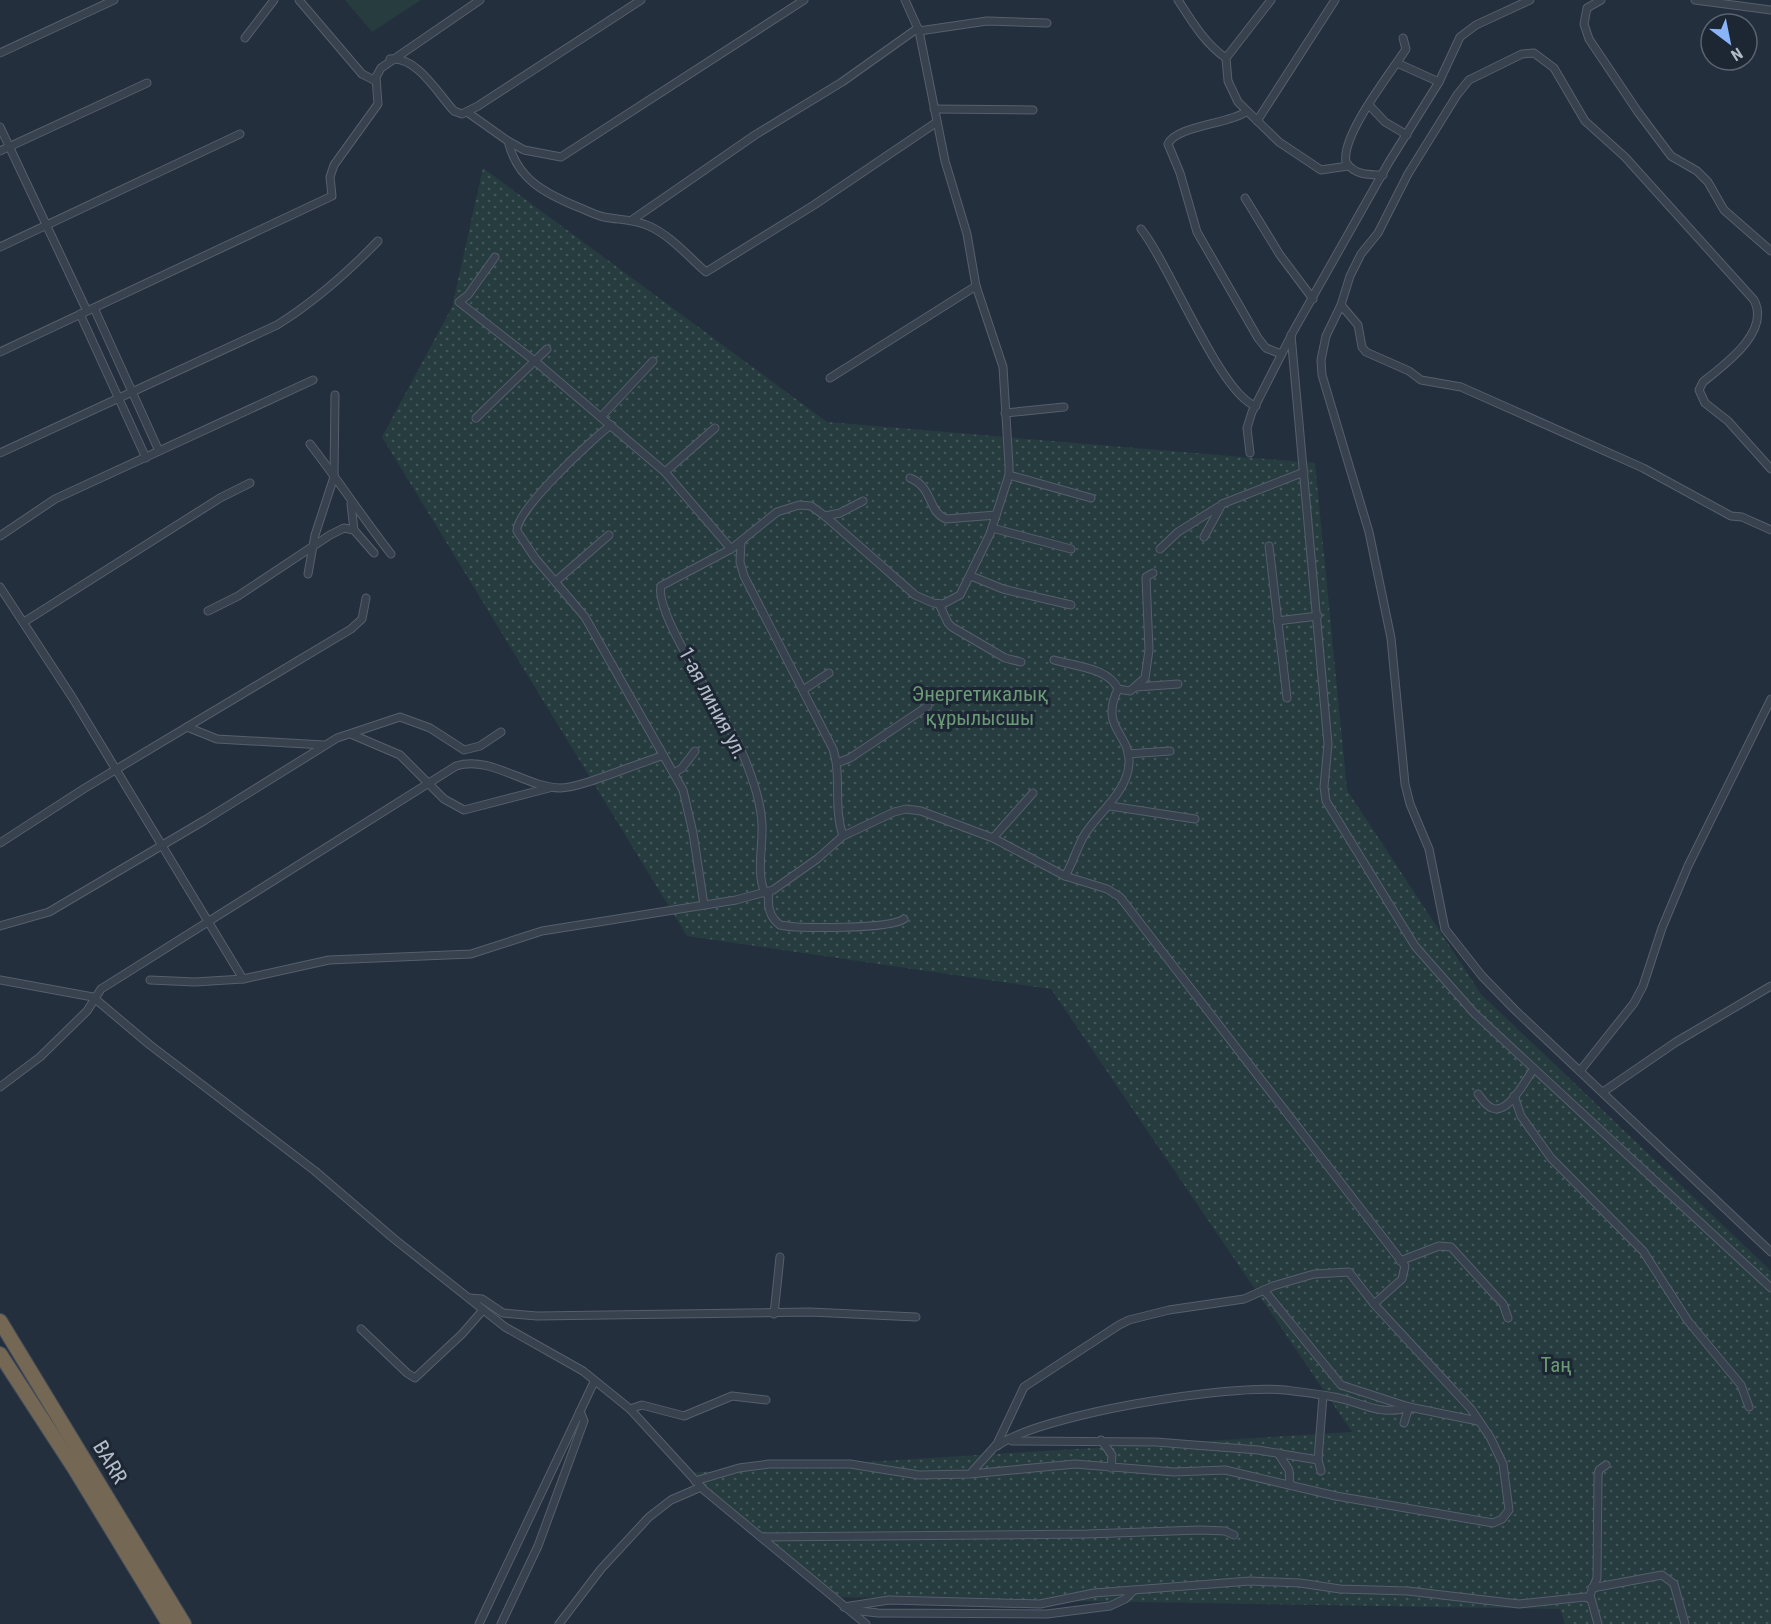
<svg xmlns="http://www.w3.org/2000/svg" width="1771" height="1624" font-family="'Roboto Condensed',sans-serif">
  <defs>
    <pattern id="garden-dots" width="8" height="8" patternUnits="userSpaceOnUse" patternTransform="scale(1.5)"><rect width="8" height="8" fill="#263c3f"/><path d="M2 2h.1M6 6h.1" fill="none" stroke="#435659" stroke-width="1.8" stroke-linecap="round"/></pattern>
  </defs>
  <rect width="100%" height="100%" fill="#242f3e"/>
  <path fill="#263c3f" d="M345,0H421L372,32Z"/>
  <path fill="url(#garden-dots)" d="M483,168L827,422L1315,463L1347,790L1481,994L1771,1271V1624H1565L1560,1609L831,1597L687,1473L1352,1432L1051,989L687,936L382,437L452,307Z"/>
  <g fill="none" stroke-linecap="round" stroke-linejoin="round">
    <defs>
      <g id="minor">
        <path d="M299,0L362,74L376,81"/>
        <path d="M1178,0C1191,20 1205,44 1226,58"/>
        <path d="M1271,0L1226,58L1228,81L1238,102L1279,142L1321,170L1348,166"/>
        <path d="M1601,0L1587,8L1584,24L1589,39L1638,112L1671,156L1697,171L1708,182L1724,210L1771,251"/>
        <path d="M1695,0L1771,10"/>
        <path d="M919,31L987,21L1047,23"/>
        <path d="M245,38L274,0"/>
        <path d="M0,53L114,0"/>
        <path d="M390,59C417,56 438,94 454,111L462,114L478,106L641,0"/>
        <path d="M1397,63L1439,82"/>
        <path d="M1369,105L1385,122L1407,135"/>
        <path d="M934,109L1033,110"/>
        <path d="M467,112L508,141C517,179 544,193 578,207C586,210 595,215 604,217C619,220 634,219 649,226C671,236 688,256 706,272L814,205L937,122"/>
        <path d="M1246,112C1228,124 1176,126 1168,144L1180,173L1197,232L1258,338L1266,348L1281,354"/>
        <path d="M1257,121L1335,0"/>
        <path d="M0,127L87,311"/>
        <path d="M508,141L524,150L561,157L804,0"/>
        <path d="M0,151L147,83"/>
        <path d="M1383,175C1369,175 1354,175 1346,162C1341,135 1390,74 1406,49L1403,38"/>
        <path d="M1245,198L1280,255L1313,299"/>
        <path d="M632,220L755,135L842,82L918,28"/>
        <path d="M1141,229C1169,263 1221,396 1256,406"/>
        <path d="M0,247L240,134"/>
        <path d="M495,257L468,295L459,302L536,362L665,472L731,549"/>
        <path d="M1341,305L1358,325L1362,347L1366,352L1409,371L1421,380L1461,387L1643,468L1731,516L1742,517L1771,530"/>
        <path d="M94,308L159,451"/>
        <path d="M80,314L146,458"/>
        <path d="M1291,335L1328,744L1324,787L1326,801L1415,946L1474,1013L1771,1288"/>
        <path d="M0,352L332,196L330,177L334,165L378,104L376,77L381,68L480,0"/>
        <path d="M830,378L976,286"/>
        <path d="M1005,413L1064,407"/>
        <path d="M601,417L653,361"/>
        <path d="M476,418L547,349"/>
        <path d="M611,425C592,439 515,511 517,531L535,558L585,617L683,790L693,833L704,905"/>
        <path d="M310,444C338,480 363,518 391,554"/>
        <path d="M0,453L277,325C314,302 348,272 378,241"/>
        <path d="M1250,453L1247,428L1252,412L1294,330L1389,162L1439,82L1460,37L1476,25L1530,0"/>
        <path d="M1771,469L1728,421L1705,403L1699,390L1703,382C1724,365 1771,332 1754,300L1625,157L1585,121L1554,68L1534,53L1522,54L1469,80L1457,95L1408,174L1378,233L1361,254L1350,276L1341,305L1326,336L1321,360L1322,375L1369,532L1391,638L1405,784L1410,804L1429,849L1445,929L1482,976L1514,1009L1771,1252"/>
        <path d="M665,472L715,428"/>
        <path d="M1009,475L1091,498"/>
        <path d="M910,478C934,488 927,511 946,519L996,515"/>
        <path d="M825,516L840,513L863,501"/>
        <path d="M992,528L1071,549"/>
        <path d="M354,530L374,553"/>
        <path d="M0,536L55,499L313,380"/>
        <path d="M1204,537L1222,504L1304,472"/>
        <path d="M741,542L740,562L744,576L833,749C842,777 833,807 843,836"/>
        <path d="M1269,546L1287,698"/>
        <path d="M1160,549L1178,532L1218,507"/>
        <path d="M308,574L315,535L334,477L335,395"/>
        <path d="M971,576L1003,589L1071,605"/>
        <path d="M556,581L609,535"/>
        <path d="M0,587L72,697L243,979"/>
        <path d="M939,604L948,623L952,627L1005,658L1021,662"/>
        <path d="M208,611L238,596L330,535L344,528L354,530L351,504"/>
        <path d="M1277,621L1318,616"/>
        <path d="M24,622L220,498L250,483"/>
        <path d="M1054,660C1074,666 1109,668 1118,689C1099,729 1131,733 1129,764C1127,792 1099,812 1085,834C1077,847 1073,863 1065,876"/>
        <path d="M1137,687L1178,684"/>
        <path d="M1118,689L1130,691L1145,678L1149,650L1146,577L1153,573"/>
        <path d="M803,690L829,673"/>
        <path d="M187,727L217,739L324,745"/>
        <path d="M353,735L400,755L444,799L464,810L549,788"/>
        <path d="M1128,754L1170,751"/>
        <path d="M837,763L850,758L928,706"/>
        <path d="M674,773L682,768L695,751"/>
        <path d="M1110,806L1195,819"/>
        <path d="M993,838L1033,793"/>
        <path d="M0,843L85,788L351,629L362,619L366,598"/>
        <path d="M769,892C767,905 769,917 780,925C800,929 890,929 904,919"/>
        <path d="M765,893C756,874 763,846 762,825C761,800 751,773 741,750C726,717 654,615 661,586L731,549L777,512L799,505L811,506L825,516L915,595L933,603L943,604L960,595L990,534L1009,475V465L1003,367L976,286L967,234L945,161L919,31L905,0"/>
        <path d="M0,926L49,912L205,820L337,738L400,717L430,728L464,750L480,746L501,732"/>
        <path d="M0,980L93,997L150,1045L315,1171L393,1238L505,1327L583,1371L630,1409L704,1490L866,1624"/>
        <path d="M150,980L195,982L243,979L329,960L471,954L542,931L736,900L773,890L817,859L843,836L894,812L906,809L921,811L993,838L1065,876L1107,889L1120,897L1405,1266L1402,1279L1374,1304"/>
        <path d="M1580,1071L1634,1003L1643,986L1662,928L1688,866L1771,699"/>
        <path d="M0,1087L40,1057L87,1011L101,989L456,766C490,755 525,787 560,788C581,788 638,763 662,756"/>
        <path d="M1603,1092L1676,1042L1771,986"/>
        <path d="M1478,1094C1482,1099 1486,1106 1492,1108C1508,1115 1525,1081 1533,1070"/>
        <path d="M1514,1096L1521,1116L1551,1158L1643,1251L1688,1321L1741,1385L1749,1407"/>
        <path d="M1400,1261L1439,1246L1451,1247L1503,1304L1508,1318"/>
        <path d="M1264,1290L1341,1385L1409,1407L1478,1421"/>
        <path d="M469,1298L482,1299L503,1313L537,1316L810,1312L916,1317"/>
        <path d="M774,1314L780,1257"/>
        <path d="M361,1329L407,1373L415,1378L462,1334L483,1310"/>
        <path d="M630,1409L642,1405L684,1416L732,1396L766,1400"/>
        <path d="M1404,1423L1409,1407"/>
        <path d="M1101,1440L1112,1455L1111,1468"/>
        <path d="M1012,1441L1156,1442L1258,1450L1318,1460"/>
        <path d="M997,1446C1041,1414 1228,1384 1285,1390C1301,1392 1318,1394 1334,1397C1361,1402 1381,1417 1409,1407"/>
        <path d="M1278,1453L1289,1470L1290,1485"/>
        <path d="M1321,1471L1318,1460L1323,1396"/>
        <path d="M695,1481L739,1468L769,1464H850L919,1475L970,1474L1075,1464L1174,1472L1225,1470L1336,1496L1493,1523L1502,1519L1509,1510L1503,1464L1490,1437L1471,1409L1374,1304L1349,1272L1314,1274L1273,1286L1244,1299L1169,1310L1129,1320L1119,1325L1024,1387L997,1444L970,1474"/>
        <path d="M761,1537L1087,1534L1200,1530L1225,1531L1234,1535"/>
        <path d="M1592,1588L1662,1575L1674,1584L1685,1624"/>
        <path d="M844,1607L889,1600L1040,1604L1094,1593L1250,1581L1300,1583L1340,1589L1408,1591L1519,1604L1585,1597L1590,1599"/>
        <path d="M851,1610L878,1613L1047,1614L1110,1606L1125,1599L1133,1591"/>
        <path d="M479,1624L594,1382"/>
        <path d="M501,1624L538,1546L584,1421L580,1411"/>
        <path d="M559,1624L601,1569L649,1517L671,1500L701,1487"/>
        <path d="M1598,1624L1590,1595L1597,1578L1598,1475L1599,1470L1606,1465"/>
      </g>
      <g id="motorway">
        <path d="M0,1321L184,1624"/>
        <path d="M0,1354L76,1471L169,1624"/>
      </g>
    </defs>
    <use href="#minor" stroke="#565f6c" stroke-width="9"/>
    <use href="#motorway" stroke="#434c59" stroke-width="16"/>
    <use href="#minor" stroke="#38414e" stroke-width="7"/>
    <use href="#motorway" stroke="#746855" stroke-width="14"/>
  </g>
  <g text-anchor="middle" dominant-baseline="central" stroke-width="6" stroke-linejoin="round" paint-order="stroke">
    <g font-size="21" fill="#6b9a76" stroke="#1d2633">
      <text x="980" y="694">Энергетикалық<tspan x="980" dy="24">құрылысшы</tspan></text>
      <text x="1556" y="1365">Таң</text>
    </g>
    <g font-size="21" fill="#b4bcc9" stroke="#1d2633">
      <text transform="translate(713 703) rotate(62)">1-ая линия ул.</text>
      <text transform="translate(110 1462) rotate(59)">BARR</text>
    </g>
  </g>
  <g transform="translate(1729 42) rotate(148)"><circle r="28" fill="#1d2633" stroke="#59626f" stroke-width="1.5"/>
  <path d="M0-4.5L10 22L0 15L-10 22Z" fill="#8ab4f8"/>
  <text y="-9" font-size="16" font-weight="bold" text-anchor="middle" fill="#b4bcc9">N</text>
  </g>
</svg>
